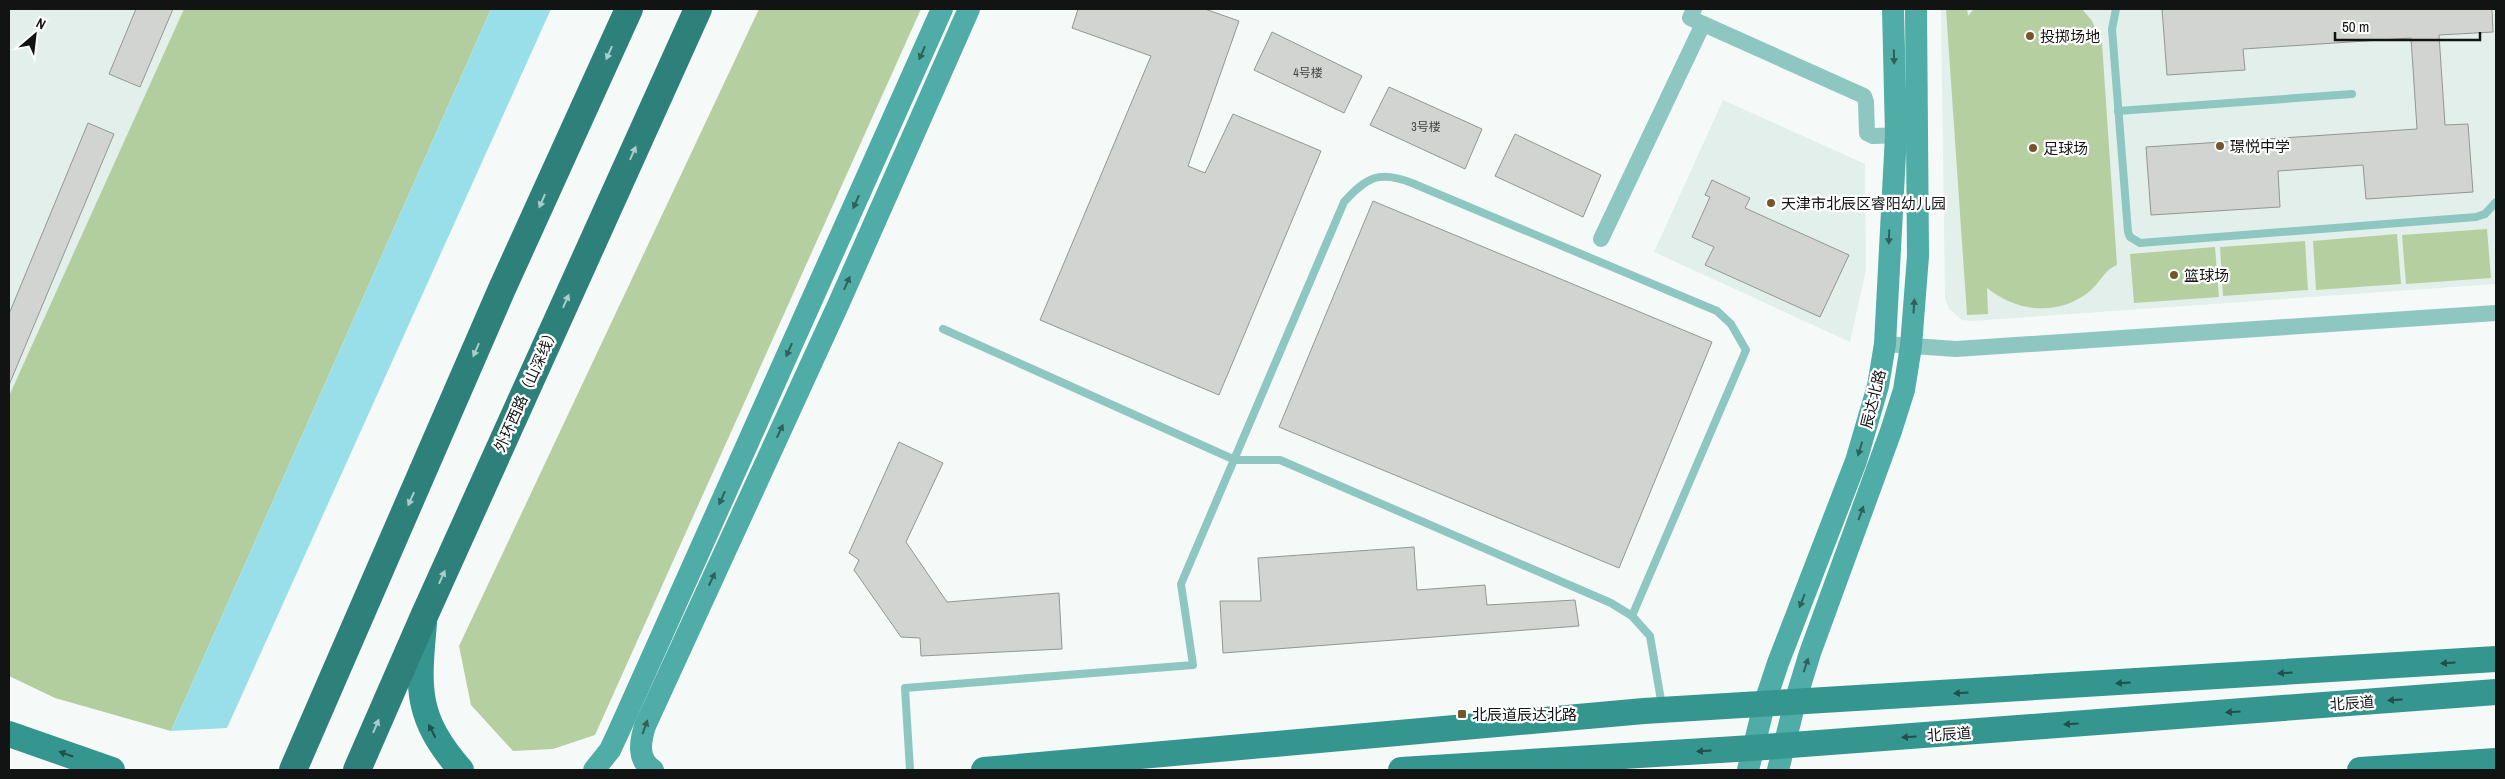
<svg xmlns="http://www.w3.org/2000/svg" width="2505" height="779" font-family="'Archivo Narrow','Noto Sans SC',sans-serif">
  <rect width="100%" height="100%" fill="#f5faf8"/>
  <g fill="#e2efea">
    <path d="M9,9H184L9,396Z"/>
    <path d="M1941,9H2496V284L1973,321L1962,320L1949,309L1945,299Z"/>
    <path d="M1723,100L1865,164L1866,270L1850,342L1654,252Z"/>
  </g>
  <g fill="#b5cfa1">
    <path d="M759,9H921L595,735L553,749L513,751L471,705L459,646Z"/>
    <path d="M1946,9H1967L1968,16L1974,9H2082L2092,21L2102,43L2117,265C2104,270 2100,283 2090,291C2058,317 2017,312 1987,288L1988,314L1967,315Z"/>
    <path d="M2487,229L2491,278L2406,284L2402,235Z"/>
    <path d="M2397,234L2401,284L2316,290L2313,241Z"/>
    <path d="M2305,241L2308,290L2223,296L2220,247Z"/>
    <path d="M2215,247L2219,297L2134,303L2130,254Z"/>
  </g>
  <path fill="#b2cd9e" d="M184,9H491L171,731L55,698L9,676V396Z"/>
  <path fill="#99dfea" d="M491,9H551L227,728L171,731Z"/>
  <g fill="#d1d4d1" stroke="#939794">
    <path d="M136,9H173L140,87L109,74Z"/>
    <path d="M1078,9H1205L1239,21L1188,166L1205,173L1233,114L1321,151L1219,395L1040,320L1151,56L1072,28Z"/>
    <path d="M2162,9H2492L2493,32L2439,35L2445,125L2468,124L2473,192L2366,199L2363,165L2278,171L2280,207L2151,215L2146,147L2417,129L2411,38L2243,49L2245,70L2167,75Z"/>
    <path d="M1272,32L1362,76L1344,113L1254,70Z"/>
    <path d="M1389,87L1482,129L1465,169L1370,125Z"/>
    <path d="M88,123L114,134L9,385V314Z"/>
    <path d="M1515,134L1601,175L1583,217L1495,176Z"/>
    <path d="M1712,180L1750,198L1745,208L1849,255L1820,317L1705,265L1714,247L1692,237L1710,197L1705,195Z"/>
    <path d="M1373,201L1712,342L1619,568L1279,427Z"/>
    <path d="M899,442L943,463L906,542L947,602L1059,593L1062,649L921,656L920,638L901,637L854,570L859,560L849,553Z"/>
    <path d="M1414,547L1417,590L1485,585L1487,605L1575,600L1579,626L1223,653L1220,601H1261L1258,558Z"/>
  </g>
  <g fill="none" stroke-linecap="round" stroke-linejoin="round">
    <g stroke="#8ec6c1" stroke-width="8">
      <path d="M2116,9L2112,29L2128,232L2130,237L2140,243L2476,217L2485,214L2496,202"/>
      <path d="M2118,111L2352,94"/>
      <path d="M943,329L1235,460H1280L1611,603L1632,616L1650,636L1662,706"/>
      <path d="M910,770L905,688L1193,665L1181,584L1344,202C1367,177 1379,170 1412,183L1717,311L1731,324L1746,350L1632,616"/>
    </g>
    <g stroke="#8ec6c1" stroke-width="16">
      <path d="M1694,9L1690,18L1864,96L1866,102L1867,133L1873,136L1905,135"/>
      <path d="M1601,239L1703,24"/>
      <path d="M1885,344L1956,349L2496,313"/>
    </g>
    <g stroke="#4faca6" stroke-width="22">
      <path d="M594,770L610,750L618,733L942,9"/>
      <path d="M653,770C637,760 640,742 645,726L839,303L969,9"/>
      <path d="M1748,770L1764,705L1778,663L1856,461L1878,386L1885,344L1896,135L1893,9"/>
      <path d="M1778,770L1795,702L1810,653L1891,431L1904,390L1911,346L1918,256L1916,9"/>
    </g>
    <g stroke="#359690" stroke-width="26">
      <path d="M424,623C418,689 415,717 461,770"/>
      <path d="M9,734L112,770"/>
      <path d="M984,770L1644,711L2496,659"/>
      <path d="M1401,770L1752,748L2496,692"/>
      <path d="M2360,770L2496,761"/>
    </g>
    <g stroke="#2e807b" stroke-width="28">
      <path d="M293,770L501,291L629,9"/>
      <path d="M357,770L425,614L698,9"/>
    </g>
  </g>
  <defs><path id="oneway-solid" d="M-6-.8H1V-3.2L6.5 0L1 3.2V.8H-6Z" transform="scale(1.25)"/></defs>
  <g fill="#abccca">
    <use href="#oneway-solid" transform="translate(609 53) rotate(114)"/>
    <use href="#oneway-solid" transform="translate(633 153) rotate(-66)"/>
    <use href="#oneway-solid" transform="translate(542 201) rotate(114)"/>
    <use href="#oneway-solid" transform="translate(566 301) rotate(-66)"/>
    <use href="#oneway-solid" transform="translate(476 350) rotate(114)"/>
    <use href="#oneway-solid" transform="translate(411 499) rotate(114)"/>
    <use href="#oneway-solid" transform="translate(442 577) rotate(-66)"/>
    <use href="#oneway-solid" transform="translate(376 726) rotate(-67)"/>
  </g>
  <g fill="#30605c">
    <use href="#oneway-solid" transform="translate(922 53) rotate(114)"/>
    <use href="#oneway-solid" transform="translate(1894 57) rotate(89)"/>
    <use href="#oneway-solid" transform="translate(856 202) rotate(114)"/>
    <use href="#oneway-solid" transform="translate(1889 237) rotate(92)"/>
    <use href="#oneway-solid" transform="translate(847 283) rotate(-66)"/>
    <use href="#oneway-solid" transform="translate(1914 306) rotate(-86)"/>
    <use href="#oneway-solid" transform="translate(789 350) rotate(114)"/>
    <use href="#oneway-solid" transform="translate(780 431) rotate(-65)"/>
    <use href="#oneway-solid" transform="translate(1860 449) rotate(107)"/>
    <use href="#oneway-solid" transform="translate(722 498) rotate(114)"/>
    <use href="#oneway-solid" transform="translate(1861 513) rotate(-70)"/>
    <use href="#oneway-solid" transform="translate(712 579) rotate(-65)"/>
    <use href="#oneway-solid" transform="translate(1802 601) rotate(111)"/>
    <use href="#oneway-solid" transform="translate(1806 665) rotate(-72)"/>
    <use href="#oneway-solid" transform="translate(645 727) rotate(-70)"/>
  </g>
  <g fill="#224e4b">
    <use href="#oneway-solid" transform="translate(2448 663) rotate(176)"/>
    <use href="#oneway-solid" transform="translate(2285 673) rotate(176)"/>
    <use href="#oneway-solid" transform="translate(2123 683) rotate(176)"/>
    <use href="#oneway-solid" transform="translate(1961 693) rotate(176)"/>
    <use href="#oneway-solid" transform="translate(2395 700) rotate(176)"/>
    <use href="#oneway-solid" transform="translate(2233 712) rotate(176)"/>
    <use href="#oneway-solid" transform="translate(2071 724) rotate(176)"/>
    <use href="#oneway-solid" transform="translate(432 731) rotate(-117)"/>
    <use href="#oneway-solid" transform="translate(1909 737) rotate(176)"/>
    <use href="#oneway-solid" transform="translate(1704 751) rotate(177)"/>
    <use href="#oneway-solid" transform="translate(66 754) rotate(-161)"/>
  </g>
  <g fill="#74562a" stroke="#fff" stroke-width="2">
    <circle cx="2030" cy="36" r="5"/>
    <circle cx="2220" cy="146" r="5"/>
    <circle cx="2033" cy="148" r="5"/>
    <circle cx="1771" cy="203" r="5"/>
    <circle cx="2174" cy="275" r="5"/>
    <rect x="1457" y="709" width="10" height="10" rx="2.5"/>
  </g>
  <g text-anchor="middle" dominant-baseline="central" stroke-width="4.5" stroke-linejoin="round" paint-order="stroke">
    <g font-size="12" fill="#424442">
      <text x="1308" y="73">4号楼</text>
      <text x="1426" y="127">3号楼</text>
    </g>
    <g font-size="15" fill="#121413" stroke="#fff" text-anchor="start">
      <text x="2040" y="36">投掷场地</text>
      <text x="2230" y="146">璟悦中学</text>
      <text x="2043" y="148">足球场</text>
      <text x="1781" y="203">天津市北辰区睿阳幼儿园</text>
      <text x="2184" y="275">篮球场</text>
      <text x="1472" y="714">北辰道辰达北路</text>
    </g>
    <g font-size="15" fill="#121413" stroke="#fff">
      <text transform="translate(526 389) rotate(-66)">外环西路（山深线）</text>
      <text transform="translate(1873 399) rotate(-76)">辰达北路</text>
      <text transform="translate(2352 703) rotate(-4)">北辰道</text>
      <text transform="translate(1949 734) rotate(-4)">北辰道</text>
    </g>
  </g>
  <rect width="2505" height="779" fill="none" stroke="#121413" stroke-width="20"/>
  <g transform="translate(35 35) rotate(28)" stroke="#ffffff" stroke-width="4" paint-order="stroke">
  <path d="M0-4L9 19L0 12L-9 19Z" fill="#121413"/>
  <text y="-8" font-size="14" font-weight="bold" text-anchor="middle" fill="#121413">N</text>
  </g>
  <path d="M2335 32v8h145v-8" fill="none" stroke="#121413" stroke-width="2.5"/>
  <text x="2342" y="32" font-size="15" fill="#121413" stroke="#ffffff" stroke-width="4" paint-order="stroke">50 m</text>
</svg>
